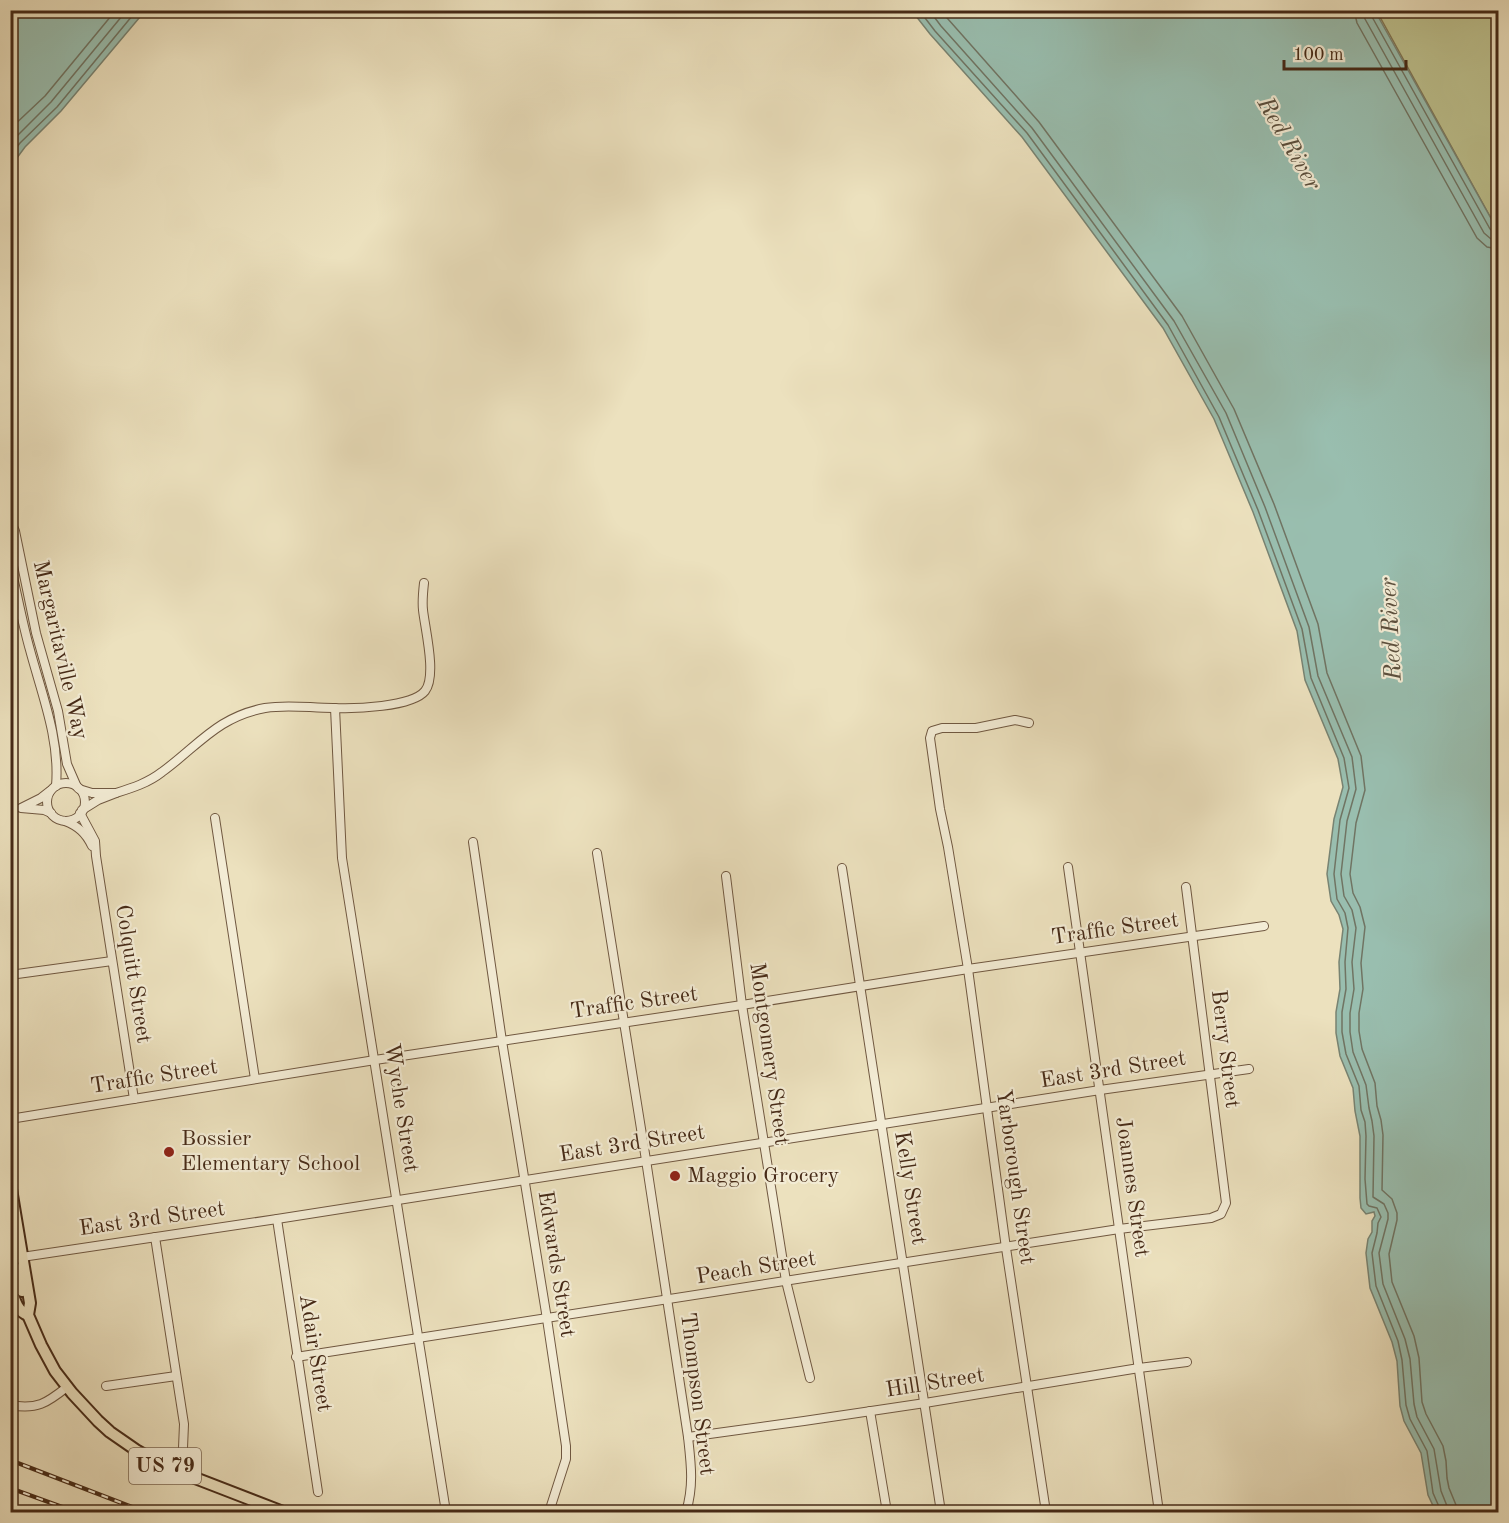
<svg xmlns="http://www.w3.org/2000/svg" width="1509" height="1523" font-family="'Old Standard TT',serif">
  <rect width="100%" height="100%" fill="#ece1be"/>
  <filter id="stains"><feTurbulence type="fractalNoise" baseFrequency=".00333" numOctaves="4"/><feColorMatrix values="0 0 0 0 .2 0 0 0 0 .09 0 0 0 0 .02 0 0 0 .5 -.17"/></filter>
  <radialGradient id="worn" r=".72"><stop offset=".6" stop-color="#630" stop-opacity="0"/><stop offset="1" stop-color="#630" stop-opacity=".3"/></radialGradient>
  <path fill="#bdc18e" stroke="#827652" stroke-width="1.5" d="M1375,11H1498V231L1381,19Z"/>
  <g fill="#99beaf" stroke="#788372" stroke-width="1.5">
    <path d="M11,10L145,11L61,111L25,147L11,166Z"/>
    <path d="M912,11H1375L1498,231V1512H1436L1428,1495L1421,1453L1404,1421L1400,1406L1397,1361L1392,1342L1370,1288L1366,1253L1368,1239L1372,1232V1221L1375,1216L1374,1212L1366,1214L1361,1208L1360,1198V1136L1355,1111L1353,1088L1340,1056L1336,1033V1012L1340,989L1339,962L1343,929L1339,915L1331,901L1327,874L1334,819L1343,787L1338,759L1305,680L1297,631L1253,512L1214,419L1163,328L1022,137L930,34Z"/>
  </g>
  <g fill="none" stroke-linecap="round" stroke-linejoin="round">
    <g stroke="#707463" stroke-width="1.5">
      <path d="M919,10L935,31L1027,133L1168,325L1219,417L1258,510L1302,629L1311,678L1344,758L1349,788L1340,820L1334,874L1337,899L1345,913L1348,928L1345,962L1346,989L1342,1012V1032L1346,1054L1359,1086L1361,1110L1365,1122L1366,1136L1365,1179L1367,1204L1369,1206L1377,1208L1381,1217L1378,1223L1377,1233L1372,1253L1376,1286L1398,1341L1402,1360L1406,1405L1410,1419L1427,1451L1433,1493L1440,1509V1512"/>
      <path d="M929,10L941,26L1032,128L1174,321L1226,413L1265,507L1309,627L1318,676L1352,757L1356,789L1347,821L1341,874L1344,896L1352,910L1356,928L1352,962L1354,989L1350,1013V1032L1353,1052L1366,1085L1369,1108L1372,1121L1374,1136L1373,1197L1384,1204L1388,1213V1219L1379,1253L1383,1284L1405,1339L1410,1359L1414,1404L1417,1417L1434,1449L1441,1491L1447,1506L1448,1512"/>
      <path d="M940,10L1039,122L1182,316L1234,409L1274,504L1318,624L1327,673L1361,756L1365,790L1356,823L1350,874L1353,893L1360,907L1365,927L1361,963L1363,989L1359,1013V1031L1362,1049L1375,1083L1377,1106L1381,1120L1383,1135L1382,1190L1392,1199L1397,1213V1220L1389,1254L1392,1282L1414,1336L1419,1358L1422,1402L1426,1414L1443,1446L1446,1461L1447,1478L1449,1488L1456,1505L1457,1512"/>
      <path d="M1354,10L1357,23L1477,238L1487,247L1498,249"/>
      <path d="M1363,10L1365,19L1484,233L1491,239L1498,240"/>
      <path d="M1371,10V15L1490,229L1494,232L1498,233"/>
      <path d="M10,129L45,96L116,10"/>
      <path d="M10,143L51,102L127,10"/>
      <path d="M10,156L20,143L57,107L137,10"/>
    </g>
    <defs>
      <g id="minor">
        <path d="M10,520L15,531L36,633L58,711L67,764L77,787"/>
        <path d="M10,564C17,593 22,622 30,650C42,695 60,739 56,786"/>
        <path d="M335,708L342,858L446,1512"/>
        <path d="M1029,723L1015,720L976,728H942L932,731L930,738L940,809L948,847L968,969L1006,1248L1046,1512"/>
        <circle cx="66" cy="802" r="19"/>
        <path d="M79,789L92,793H116L98,800L82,810"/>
        <path d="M50,791L41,798L21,808L44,810L51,813"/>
        <path d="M116,793C132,788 148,783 162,772C198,746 217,717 265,708C288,704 310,708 333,708C354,709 412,707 425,691C437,676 425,629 423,610C422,601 423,592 424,583"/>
        <path d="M80,813L95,841L96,856L134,1099"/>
        <path d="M215,818L255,1079"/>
        <path d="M65,821C78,826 86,833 92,846"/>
        <path d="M473,842L502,1041L547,1319L566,1446V1459L549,1512"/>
        <path d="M597,853L646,1160L688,1437C691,1464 694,1486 686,1512"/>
        <path d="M1068,867L1159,1512"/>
        <path d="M842,868L941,1512"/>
        <path d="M726,876L742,1005L786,1281L810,1378"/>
        <path d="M10,975L112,961"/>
        <path d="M10,1119L375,1060L742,1005L968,969L1264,926"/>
        <path d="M277,1219L318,1492"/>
        <path d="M155,1237L184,1424L183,1448L177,1471"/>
        <path d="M22,1257L277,1219L1100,1090L1249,1069"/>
        <path d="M296,1357L1119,1229L1211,1218L1221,1214L1226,1203L1186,887"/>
        <path d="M106,1386L176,1376"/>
        <path d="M10,1405C37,1410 47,1403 67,1387"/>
        <path d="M870,1411L887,1512"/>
        <path d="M688,1437L804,1421L925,1403L1139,1368L1187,1362"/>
      </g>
      <g id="major">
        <path d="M10,1183L30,1303L28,1315L41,1345L55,1371L72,1393L98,1421L110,1432L136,1450L164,1466L283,1512"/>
        <path d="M10,1241L13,1252L22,1257"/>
        <path d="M10,1265L17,1269L22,1291"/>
        <path d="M10,1286C14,1297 16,1311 28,1315"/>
      </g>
    </defs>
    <use href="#minor" stroke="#705841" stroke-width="10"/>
    <use href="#major" stroke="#462a17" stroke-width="14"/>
    <use href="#minor" stroke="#f3ecd5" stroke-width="8"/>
    <use href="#major" stroke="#ece1be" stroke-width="10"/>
    <defs>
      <g id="rail">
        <path d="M10,1460L145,1512"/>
        <path d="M10,1488L76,1512"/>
      </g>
    </defs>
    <use href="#rail" stroke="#462a17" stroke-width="4.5"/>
    <use href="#rail" stroke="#f3ecd5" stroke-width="2" stroke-dasharray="7" stroke-linecap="butt"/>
  </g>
  <g fill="#8f2418" stroke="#f3ecd5" stroke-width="2">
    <circle cx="169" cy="1152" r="6"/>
    <circle cx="675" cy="1176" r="6"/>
  </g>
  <g text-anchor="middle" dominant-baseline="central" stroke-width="4.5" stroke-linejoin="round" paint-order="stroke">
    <rect fill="#f3ecd5" stroke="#7a6450" stroke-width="1.5" x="129" y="1448" width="72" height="36" rx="4.5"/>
    <g font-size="21" font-weight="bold" fill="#462a17">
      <text x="165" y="1466">US 79</text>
    </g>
    <g font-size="22" fill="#462a17" stroke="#f3ecd5">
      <text transform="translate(60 650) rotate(77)">Margaritaville Way</text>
      <text transform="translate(1115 929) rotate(-8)">Traffic Street</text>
      <text transform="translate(133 974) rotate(81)">Colquitt Street</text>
      <text transform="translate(634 1003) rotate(-8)">Traffic Street</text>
      <text transform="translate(1225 1049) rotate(83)">Berry Street</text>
      <text transform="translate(769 1054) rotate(82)">Montgomery Street</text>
      <text transform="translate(1113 1070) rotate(-9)">East 3rd Street</text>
      <text transform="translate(154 1077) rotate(-9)">Traffic Street</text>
      <text transform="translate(401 1108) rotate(81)">Wyche Street</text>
      <text transform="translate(632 1144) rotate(-9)">East 3rd Street</text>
      <text transform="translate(1015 1177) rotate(82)">Yarborough Street</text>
      <text transform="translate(1132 1187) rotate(82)">Joannes Street</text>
      <text transform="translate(910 1188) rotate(81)">Kelly Street</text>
      <text transform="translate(152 1219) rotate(-8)">East 3rd Street</text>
      <text transform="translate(556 1264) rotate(81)">Edwards Street</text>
      <text transform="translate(756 1268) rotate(-9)">Peach Street</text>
      <text transform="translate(315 1353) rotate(81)">Adair Street</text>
      <text transform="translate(935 1383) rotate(-9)">Hill Street</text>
      <text transform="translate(697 1394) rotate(83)">Thompson Street</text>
    </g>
    <g font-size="22" fill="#462a17" stroke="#f3ecd5" text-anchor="start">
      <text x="181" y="1139">Bossier<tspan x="181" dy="25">Elementary School</tspan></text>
      <text x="687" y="1176">Maggio Grocery</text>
    </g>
    <g font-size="24" font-style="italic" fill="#5b4f3d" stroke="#f3ecd5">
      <text transform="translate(1288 144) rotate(60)">Red River</text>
      <text transform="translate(1392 629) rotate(-93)">Red River</text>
    </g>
  </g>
  <rect width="1509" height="1523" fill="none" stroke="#ece1be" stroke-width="36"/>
  <rect x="12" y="12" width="1485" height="1499" fill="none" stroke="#462a17" stroke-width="3"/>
  <rect x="18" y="18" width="1473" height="1487" fill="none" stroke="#462a17" stroke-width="1.5"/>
  <path d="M1284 60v9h122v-9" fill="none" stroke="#462a17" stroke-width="3"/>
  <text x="1293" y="60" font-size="18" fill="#462a17" stroke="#f3ecd5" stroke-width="4.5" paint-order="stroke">100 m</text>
  <rect width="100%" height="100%" filter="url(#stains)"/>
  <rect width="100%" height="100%" fill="url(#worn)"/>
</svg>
